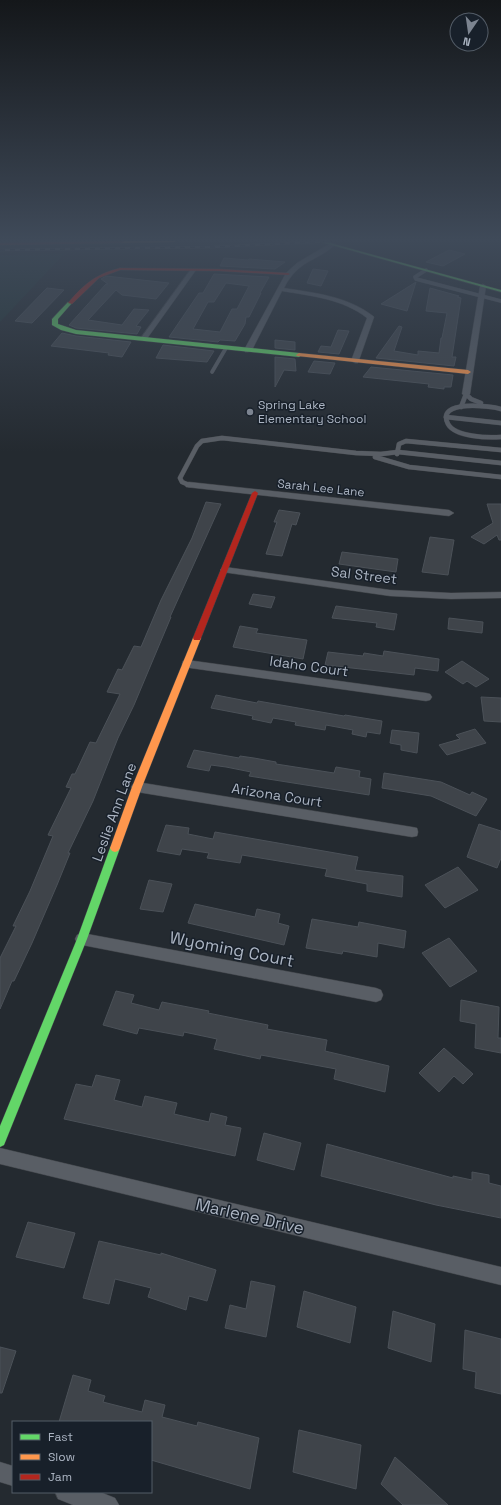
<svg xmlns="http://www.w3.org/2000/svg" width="501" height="1505" font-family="'Space Grotesk',sans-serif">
  <rect width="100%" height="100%" fill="#242a30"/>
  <path fill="#223436" d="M64,254L0,322V255Z"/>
  <g fill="#3f444a" stroke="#4b5158" fill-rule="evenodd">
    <path d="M449,250L465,254L443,266L426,262Z"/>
    <path d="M224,258L248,260L249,259L285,262L275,269L220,266Z"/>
    <path d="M313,269L328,271L321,286L307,283Z"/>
    <path d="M214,274L269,277L260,293H261L249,317H246L245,324L235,341L220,340L218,342L169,337L199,293H203ZM226,283L249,286L237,309H232L220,332L193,329L208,302H214Z"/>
    <path d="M106,276L169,283L156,299L122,295L116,290L88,320L122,325L134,309L149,310L136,326L141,327L137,334L76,328L69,325L106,284H108L101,279Z"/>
    <path d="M416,282L407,311L381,304Z"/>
    <path d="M47,288L64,290L32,323L15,321Z"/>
    <path d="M430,288L459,296L457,297L461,298L452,357H456L454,366L376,358L399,326L402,327L394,351L418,355V351L439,353L441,338H442L447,313L426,311Z"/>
    <path d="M338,330L349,331L339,354L318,352L321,346L331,347Z"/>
    <path d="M62,333L76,336L131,342L122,357L108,355L109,353L51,346Z"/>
    <path d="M275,340L295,342V350L275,348Z"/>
    <path d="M163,345L214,351L207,362L156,358Z"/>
    <path d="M275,357L295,359L296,371L284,370L275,387Z"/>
    <path d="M314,361L335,363L330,374L308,372Z"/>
    <path d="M371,367L453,375L451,387H444V389L428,387L429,384L363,377Z"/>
    <path d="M206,502L221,504L170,617H171L134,705L118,738L93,801L68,853H70L57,885L32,943L14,981H12L0,1009V958L16,926H13L30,891L53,836L48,835L71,788L66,787L72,774H75L90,742L96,743L120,694L107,692L118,669L122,670L134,646L141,647L161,600L192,538Z"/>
    <path d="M487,504H501V540H499L497,535L484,544L471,537L493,523Z"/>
    <path d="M279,510L300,513L296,525L292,524L282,556L266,554L277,522H274Z"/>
    <path d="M430,537L454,540L448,575L422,572Z"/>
    <path d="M342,552L398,559L396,572L339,564Z"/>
    <path d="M253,594L275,597L271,608L249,604Z"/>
    <path d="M336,606L397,614L394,630L376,627L377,623L332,618Z"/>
    <path d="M449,618L483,622L482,633L448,629Z"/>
    <path d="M240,626L258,629L256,633L307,640L303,659L233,647Z"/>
    <path d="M384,651L439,659L438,671L415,668L414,675L325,665L328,652L363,656L364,653L383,656Z"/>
    <path d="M462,661L489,679L476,687L467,681L463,684L445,672Z"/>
    <path d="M216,695L257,703L258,701L344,716L345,715L382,721L380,734L367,732L366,737L352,734L353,730L326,725L325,730L295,725L296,722L273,718L271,723L252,719L253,716L211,708Z"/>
    <path d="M481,697L501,698V722L484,721Z"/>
    <path d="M475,729L486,743L447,755L439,745L460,739L456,735Z"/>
    <path d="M392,730L419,733L417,753L401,750V745L390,743Z"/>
    <path d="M194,750L239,758L240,756L254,758L276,762V764L334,773L336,767L360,771L359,777L371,779L369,795L249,776L251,772L226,767L211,765L209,771L187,767Z"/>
    <path d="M384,773L441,782L470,795L472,792L487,799L476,816L431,796L382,788Z"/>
    <path d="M479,824L501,831V858L497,868L467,857Z"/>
    <path d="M166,825L189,828L188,834L213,839L215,832L358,857L355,870L403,876L402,897L367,891V884L325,876L327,869L242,855L240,863L207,858L209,853L182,849L180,855L157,851Z"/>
    <path d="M458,867L478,890L445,908L425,885Z"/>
    <path d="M149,880L172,884L163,912L140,909Z"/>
    <path d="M195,904L255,917L257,909L280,914L278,923L289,926L284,945L188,923Z"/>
    <path d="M312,919L358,927L359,922L406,931L404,948L378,943L377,957L343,951L342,954L306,948Z"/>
    <path d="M449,938L477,971L450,987L422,953Z"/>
    <path d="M116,991L134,995L131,1003L159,1010L162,1002L209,1011L208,1013L268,1025L267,1029L327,1040L325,1051L389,1066L385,1092L334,1079L336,1069L261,1055L260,1059L214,1049L217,1039L184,1032L183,1036L139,1028L137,1034L103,1025Z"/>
    <path d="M461,1000L499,1007L498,1038H501V1053L475,1048L476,1024L460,1021Z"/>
    <path d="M444,1048L473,1074L463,1084L454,1076L439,1092L419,1073Z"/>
    <path d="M96,1075L120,1080L114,1100L142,1107L145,1096L177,1103L174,1114L209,1122L211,1113L227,1117L225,1125L241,1128L235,1156L64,1119L76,1084L92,1087Z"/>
    <path d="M264,1133L301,1143L294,1170L257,1160Z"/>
    <path d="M327,1144L453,1178V1176L472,1180V1172L489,1175V1183L501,1186V1218L436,1205L321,1176Z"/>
    <path d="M28,1222L75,1233L64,1268L16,1257Z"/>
    <path d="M99,1241L161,1255V1253L216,1270L207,1301L189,1296L186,1310L148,1297L151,1288L115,1279L109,1304L83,1298Z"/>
    <path d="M251,1281L275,1286L266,1337L225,1328L230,1305L246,1309Z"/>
    <path d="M304,1291L356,1307L350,1343L297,1327Z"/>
    <path d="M393,1311L435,1324L431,1362L388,1348Z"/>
    <path d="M465,1330L501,1339V1394L475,1388L476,1372L463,1369Z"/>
    <path d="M0,1347L16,1351L2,1393H0Z"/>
    <path d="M73,1375L91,1380L88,1391L105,1396L103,1402L142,1412L145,1400L165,1405L162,1417L197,1426L198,1422L259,1438L250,1489L151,1460V1422H59Z"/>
    <path d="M299,1430L361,1445L356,1489L293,1472Z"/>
    <path d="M395,1457L448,1505H403L381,1484Z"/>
  </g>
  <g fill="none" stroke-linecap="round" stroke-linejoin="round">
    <defs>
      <g id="lane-far1">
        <path d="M426,270L415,277L416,279L501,301"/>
        <path d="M212,372L226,348"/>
      </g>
      <g id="lane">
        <path d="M461,407L466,394L471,399L481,403"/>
        <path d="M501,409C491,406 435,399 448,424C455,437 488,438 501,437"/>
        <path d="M446,417L501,423"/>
        <path d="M397,454L399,444L406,441L501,450"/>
        <path d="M375,457L409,467L501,477"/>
        <path d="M189,485L182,482L180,478L197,446L202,441L222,438L356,453L381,454L398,452L501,463"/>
      </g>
      <g id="street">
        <path d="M331,243L336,244C315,263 299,259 284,288C315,293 347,296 373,316L374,317L358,363H355L351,361L367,318C343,299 312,296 282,291L252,350L248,352H245L244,350L286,273L297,263Z"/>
        <path d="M191,269L196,270L146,340H142L140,339Z"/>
        <path d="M483,284L486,286L470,394L466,396L462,394L480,286Z"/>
        <path d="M189,482L449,510L454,513L449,516L186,487L185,485L186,483Z"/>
        <path d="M225,567L390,590L451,593L501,592V598L451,599L390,596L222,572L220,570L222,568Z"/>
        <path d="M187,660L426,693L430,694L432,697L430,700L426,701L183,667L182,664L183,661Z"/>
        <path d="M137,782L412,827L417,828L418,832L417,836L412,837L137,792L133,790L131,787L133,784Z"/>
        <path d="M82,933L376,988L381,990L383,995L381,1000L376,1002L82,945L77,943L75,939L77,935Z"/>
        <path d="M0,1148L501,1267V1285L0,1164Z"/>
        <path d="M0,1462L13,1466V1486L0,1482Z"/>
        <path d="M55,1492H100L115,1498L119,1505H73L58,1499Z"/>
      </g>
      <g id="fast">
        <path d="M317,241H323L501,290V292Z"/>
        <path d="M68,302L72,303L58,319V324L76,330L299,353L302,355L299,357L76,334L61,330L52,325V319Z"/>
        <path d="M115,844L118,845L120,848L87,939L4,1145L0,1147V1126L77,939L110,848L112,845Z"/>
      </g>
      <g id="slow">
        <path d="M120,241H176L174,242L122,243Z"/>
        <path d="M299,353L468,370L471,372L468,374L297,356L296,355Z"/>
        <path d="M197,635L201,638L142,787L120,848L118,851L115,852L112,851L110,848L132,787L193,638Z"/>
      </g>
      <g id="jam">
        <path d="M124,241L122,243L0,245V243Z"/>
        <path d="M120,268L219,269L288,273L290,274L288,275L219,271L120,270L99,278L72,304L68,303C84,284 96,274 120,268Z"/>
        <path d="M255,491L258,493L201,638L200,640H194L193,638L252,493Z"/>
      </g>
    </defs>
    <use href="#lane-far1" stroke="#404449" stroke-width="4"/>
    <use href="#lane" stroke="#404449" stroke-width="5"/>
    <use href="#street" stroke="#404449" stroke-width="1"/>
    <use href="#fast" stroke="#404449" stroke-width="1"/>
    <use href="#slow" stroke="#404449" stroke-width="1"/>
    <use href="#jam" stroke="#404449" stroke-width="1"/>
    <use href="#lane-far1" stroke="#595e65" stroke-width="3.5"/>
    <use href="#lane" stroke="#595e65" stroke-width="4.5"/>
    <use href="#street" fill="#595e65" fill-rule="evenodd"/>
    <use href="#fast" fill="#63d668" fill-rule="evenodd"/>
    <use href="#slow" fill="#ff974d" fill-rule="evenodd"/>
    <use href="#jam" fill="#b3261e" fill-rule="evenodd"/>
    <defs>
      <path id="rail" d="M0,250L213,247L334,241"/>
    </defs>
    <use href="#rail" stroke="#575b62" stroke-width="2.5"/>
    <use href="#rail" stroke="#18202a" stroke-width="1.5" stroke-dasharray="5" stroke-linecap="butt"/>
  </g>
  <linearGradient id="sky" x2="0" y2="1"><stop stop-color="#14171a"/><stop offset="0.53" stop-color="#3f4a59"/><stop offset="1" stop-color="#3f4a59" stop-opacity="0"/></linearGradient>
  <rect width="501" height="452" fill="url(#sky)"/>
  <circle fill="#7c8490" stroke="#18202a" stroke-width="1.5" cx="250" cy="412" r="4"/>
  <g text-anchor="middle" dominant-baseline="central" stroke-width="3" stroke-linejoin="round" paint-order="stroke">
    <g font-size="12" fill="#acb5c3" stroke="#18202a" text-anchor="start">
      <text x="258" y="405">Spring Lake<tspan x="258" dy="14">Elementary School</tspan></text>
    </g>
    <g font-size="12" fill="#acb5c3" stroke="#18202a">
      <text transform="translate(321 488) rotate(6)">Sarah Lee Lane</text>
    </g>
    <g font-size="14" fill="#acb5c3" stroke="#18202a">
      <text transform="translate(364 575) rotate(7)">Sal Street</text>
      <text transform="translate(309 666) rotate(8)">Idaho Court</text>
      <text transform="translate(277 795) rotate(9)">Arizona Court</text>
      <text transform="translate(114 812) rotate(-70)">Leslie Ann Lane</text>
    </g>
    <g font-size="17" fill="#acb5c3" stroke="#18202a">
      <text transform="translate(232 949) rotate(11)">Wyoming Court</text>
      <text transform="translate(250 1216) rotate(13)">Marlene Drive</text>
    </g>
  </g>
  <rect x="12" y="1421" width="140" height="72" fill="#18202a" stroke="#535c67"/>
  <rect x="20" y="1434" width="20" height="6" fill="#63d668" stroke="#535c67"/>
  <text x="48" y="1441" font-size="12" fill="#acb5c3">Fast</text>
  <rect x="20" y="1454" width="20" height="6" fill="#ff974d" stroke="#535c67"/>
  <text x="48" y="1461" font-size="12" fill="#acb5c3">Slow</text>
  <rect x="20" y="1474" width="20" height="6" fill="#b3261e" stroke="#535c67"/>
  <text x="48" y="1481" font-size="12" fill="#acb5c3">Jam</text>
  <g transform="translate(469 32) rotate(193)"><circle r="19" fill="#18202a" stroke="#535c67"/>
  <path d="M0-3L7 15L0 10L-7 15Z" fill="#7c8490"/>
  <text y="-6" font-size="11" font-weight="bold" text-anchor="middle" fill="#acb5c3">N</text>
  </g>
</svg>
